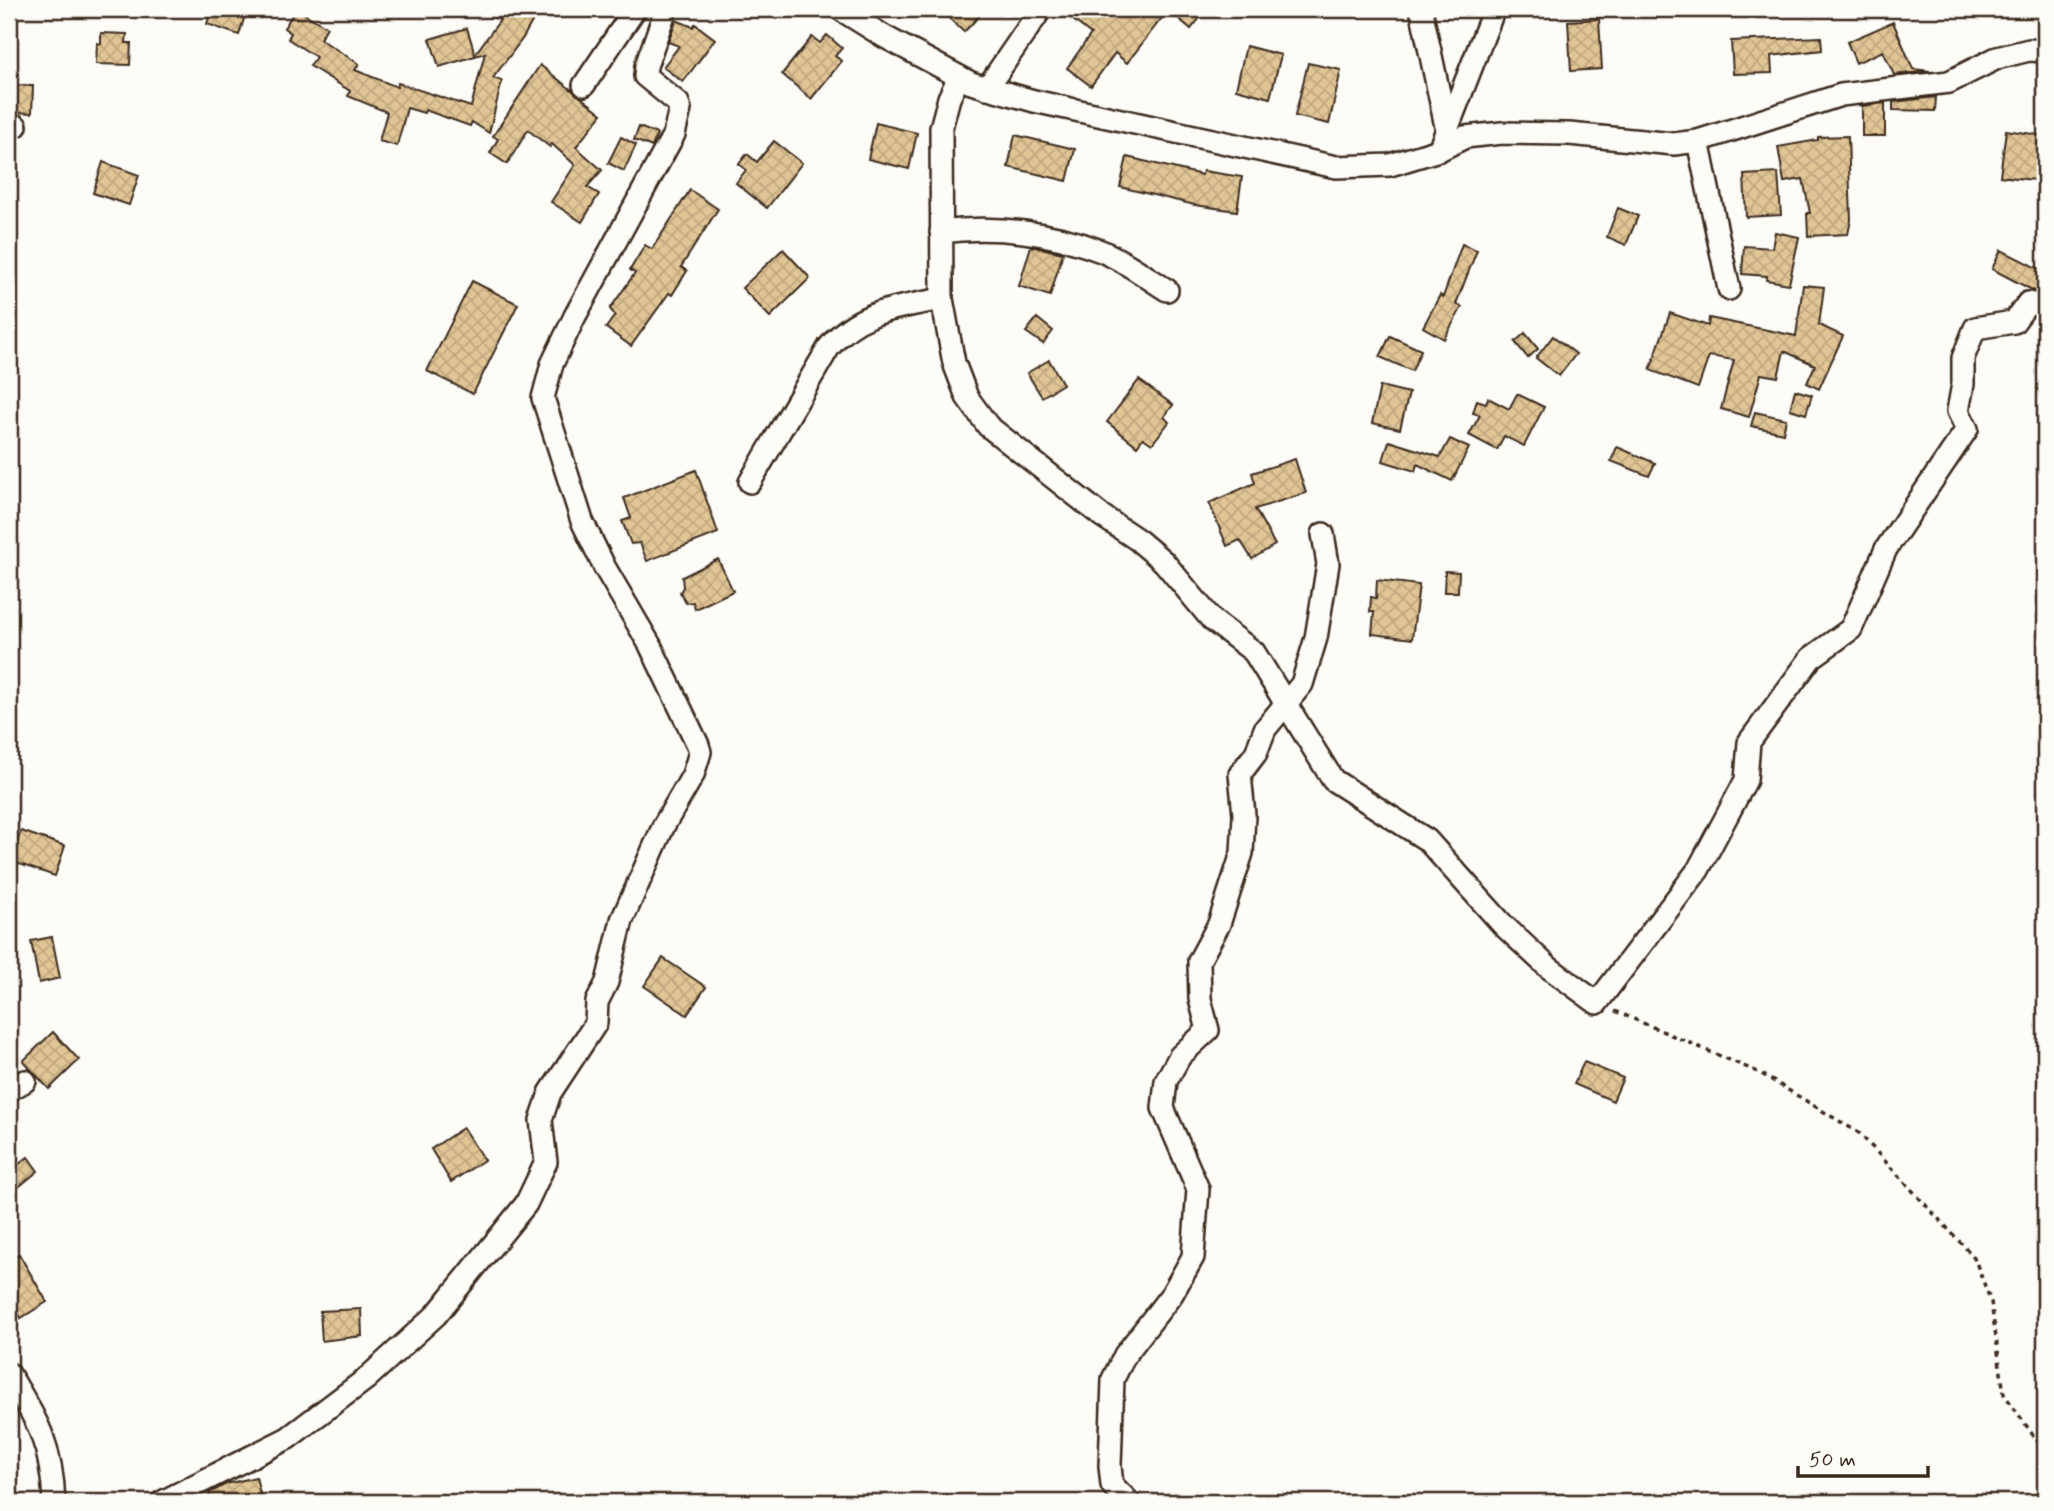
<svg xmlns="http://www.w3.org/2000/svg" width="2054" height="1511" font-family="Mynerve,sans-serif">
  <defs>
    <pattern id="building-cross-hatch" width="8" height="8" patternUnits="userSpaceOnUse" patternTransform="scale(1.75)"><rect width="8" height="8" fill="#e0c595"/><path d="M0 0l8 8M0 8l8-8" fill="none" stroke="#c1a980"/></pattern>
  </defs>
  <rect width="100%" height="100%" fill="#fdfcf7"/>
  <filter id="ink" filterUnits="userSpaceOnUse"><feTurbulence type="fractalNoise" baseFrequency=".0143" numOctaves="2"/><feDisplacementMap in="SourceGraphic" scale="14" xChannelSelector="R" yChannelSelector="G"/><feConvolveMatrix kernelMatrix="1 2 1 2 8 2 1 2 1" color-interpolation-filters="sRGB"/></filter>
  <g filter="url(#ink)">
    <g fill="url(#building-cross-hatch)" stroke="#3b2a1e" stroke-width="2">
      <path d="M212,9H247L239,35L207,24Z"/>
      <path d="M296,9L327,27L320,39L359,64L355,70L397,87L398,83L471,107L485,53L439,67L430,39L467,28L475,54L500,20L478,9H539L523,38L493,78L502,81L489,133L472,122L470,126L425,110L424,113L407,108L397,146L379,141L387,112L348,96L350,91L310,66L316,57L288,39L291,33L284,28Z"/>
      <path d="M939,9H986L964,32Z"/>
      <path d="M1059,9H1207L1191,29L1168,10L1127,63L1115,53L1091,86L1067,68L1091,34Z"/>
      <path d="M1599,19L1602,69L1571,71L1568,21Z"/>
      <path d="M676,20L693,27L695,24L715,39L683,82L663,67L679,46L668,42Z"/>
      <path d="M1893,22L1913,69L1930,71L1894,75L1883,51L1856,63L1847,42Z"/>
      <path d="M101,33L127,34L126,43H131L130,65L96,64L97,43L101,44Z"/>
      <path d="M827,35L842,48L835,56L842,61L811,99L782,74L812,37L820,43Z"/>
      <path d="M1821,37L1822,50L1771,56L1772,73L1733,74L1731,41Z"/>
      <path d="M1246,46L1281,55L1270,98L1236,89Z"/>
      <path d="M1308,63L1341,70L1329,124L1295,116Z"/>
      <path d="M540,65L602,114L576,147L602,170L587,187L599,194L582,222L551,202L575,165L552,144L550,147L528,130L507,164L490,153L498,139L493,136Z"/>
      <path d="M9,85L33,86L32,113L9,112Z"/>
      <path d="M1936,97L1935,111L1893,110V102Z"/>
      <path d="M1885,103V136H1862V106Z"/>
      <path d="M876,123L917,133L909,169L868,159Z"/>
      <path d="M639,127L657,134L652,147L634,140Z"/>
      <path d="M2006,130L2045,136L2043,181L2000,176Z"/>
      <path d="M1015,135L1075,149L1067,181L1008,167Z"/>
      <path d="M1848,136L1851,220L1848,234L1808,236L1807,213H1810L1803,179L1784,182L1778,147L1818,140V137Z"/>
      <path d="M621,137L636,145L624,171L608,163Z"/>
      <path d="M774,141L802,163L767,208L736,183L746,170L739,164L747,154L757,162Z"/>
      <path d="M1127,157L1202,175L1203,171L1242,177L1237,211L1195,205L1120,187Z"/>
      <path d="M103,162L139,175L129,205L93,193Z"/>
      <path d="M1778,173L1781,215L1746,217L1744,175Z"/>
      <path d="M690,190L718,209L681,267L687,271L672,295L669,293L631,346L606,328L615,315L610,309L635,273L630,270L645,245L652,249Z"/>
      <path d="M1618,208L1638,216L1626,245L1607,237Z"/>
      <path d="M1775,232L1799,237L1789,284L1766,280L1767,276L1742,274L1744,246L1772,248Z"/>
      <path d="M1462,244L1477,250L1456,304L1462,307L1444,339L1423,327L1440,295L1443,297Z"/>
      <path d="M1031,246L1063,253L1050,296L1019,286Z"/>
      <path d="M783,249L810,278L770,317L742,288Z"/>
      <path d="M2001,250L2045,272V293L2034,291L1992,269Z"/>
      <path d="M472,281L518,304L473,394L427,371Z"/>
      <path d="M1803,285L1824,287L1819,325L1843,336L1819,389L1807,383L1815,365L1784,351L1778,377L1761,374L1749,417L1721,409L1734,360L1709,356L1698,388L1650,370L1670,313L1708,326L1709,318L1796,336Z"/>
      <path d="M1037,318L1053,331L1043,344L1026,332Z"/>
      <path d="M1525,333L1538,349L1528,358L1515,342Z"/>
      <path d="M1390,336L1421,350L1412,371L1380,357Z"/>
      <path d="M1553,336L1576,354L1559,376L1536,358Z"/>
      <path d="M1049,360L1063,384L1042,397L1027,373Z"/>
      <path d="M1139,380L1173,405L1164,417L1169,422L1152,444L1143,438L1137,446L1107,422Z"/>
      <path d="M1380,386L1409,393L1400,429L1372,423Z"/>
      <path d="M1795,390L1812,395L1806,414L1790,409Z"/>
      <path d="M1517,394L1544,407L1524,446L1504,436L1497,450L1469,435L1480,415L1473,413L1477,400L1486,403L1488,398L1509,409Z"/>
      <path d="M1755,412L1786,419L1783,433L1751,426Z"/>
      <path d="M1450,439L1469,448L1452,481L1417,464L1415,471L1383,461L1389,441L1440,457Z"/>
      <path d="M1617,447L1655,463L1649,476L1611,461Z"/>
      <path d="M1295,459L1306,493L1255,509L1275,545L1252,559L1240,540L1227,546L1209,503L1255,483L1252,473Z"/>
      <path d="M696,470L718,533L647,561L640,543L631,544L622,521L631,518L624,498Z"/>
      <path d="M718,559L733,591L695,609L693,602L686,603L680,592L683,587L682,577Z"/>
      <path d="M1445,571L1459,572L1458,592H1444Z"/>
      <path d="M1377,580L1419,585L1412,639L1372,634L1374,612H1370L1371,597L1376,598Z"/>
      <path d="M21,831L65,846L55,876L10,861Z"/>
      <path d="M52,937L60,978L39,983L31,941Z"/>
      <path d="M663,958L706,987L687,1015L644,986Z"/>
      <path d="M53,1032L79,1060L49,1089L23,1061Z"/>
      <path d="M1584,1062L1623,1078L1613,1101L1574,1084Z"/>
      <path d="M463,1128L484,1160L451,1182L431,1149Z"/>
      <path d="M28,1157L38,1171L16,1189L9,1180V1172Z"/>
      <path d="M19,1254L47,1302L21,1318L9,1298V1260Z"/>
      <path d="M361,1309L362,1336L322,1341L320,1311Z"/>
      <path d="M256,1477L262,1502H211L209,1493L226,1484Z"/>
    </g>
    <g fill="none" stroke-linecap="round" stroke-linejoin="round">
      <defs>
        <g id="minor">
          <path d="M840,9L885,37L971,83L1034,101L1336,167L1390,165L1439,150L1465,137L1502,133L1569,134L1674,144L1698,141L1841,95L1949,82L1997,58L2029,50L2045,51"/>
          <path d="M1421,9L1447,131"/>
          <path d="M959,77L949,98L941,128L942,299L954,363L967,397L988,426L1102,516L1138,540L1164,562L1212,620L1254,652L1333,780L1427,840L1504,926L1548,967L1597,1003L1698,870L1746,780L1749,742L1811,658L1851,629L1886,549L1967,429L1958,411L1963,384V358L1975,328L2014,322L2028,303L2045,306"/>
          <path d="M584,85L635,9"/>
          <path d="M987,88L1041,9"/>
          <path d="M9,125L16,126"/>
          <path d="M1698,141L1729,289"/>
          <path d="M1439,150L1494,9"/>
          <path d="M941,232C993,225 1052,232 1101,251C1124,260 1146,277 1167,290"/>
          <path d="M750,482L829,347C859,310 898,308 942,299"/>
          <path d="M9,1090L25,1081"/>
          <path d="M9,1374C38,1421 52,1446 54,1502"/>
          <path d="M162,1502L288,1438L366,1379L436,1315L526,1204L546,1162L541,1120L550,1093L596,1023L597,1002L607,982L622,920L664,825L693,775L700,752L698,745L650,645L605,568L582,521L543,398L552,364L575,316L674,134L680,109L678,103L645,76L646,66L666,9"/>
          <path d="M1129,1502L1112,1485L1110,1466L1113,1379L1125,1355L1172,1294L1193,1257L1198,1189L1163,1108L1166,1081L1180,1056L1208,1030L1200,999L1199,961L1219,924L1242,853L1244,815L1240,774L1256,753L1265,729L1302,684L1316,638L1328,564L1323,534"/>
        </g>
      </defs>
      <use href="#minor" stroke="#3b2a1e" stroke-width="26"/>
      <path stroke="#3b2a1e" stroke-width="3.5" stroke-dasharray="5 5" stroke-linecap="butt" d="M1615,1011L1760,1073L1859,1133L1974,1257L1991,1302L2004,1394L2045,1452"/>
      <use href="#minor" stroke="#fdfcf7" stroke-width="21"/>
    </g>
  </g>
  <rect width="2054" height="1511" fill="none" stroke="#fdfcf7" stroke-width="35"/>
  <rect x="18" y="18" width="2019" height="1476" fill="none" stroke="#3b2a1e" stroke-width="2.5" filter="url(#ink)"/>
  <path d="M1798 1466v10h130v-10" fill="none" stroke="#3b2a1e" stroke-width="3.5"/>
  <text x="1809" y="1466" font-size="21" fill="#3b2a1e" stroke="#fdfcf7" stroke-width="5" paint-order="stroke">50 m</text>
</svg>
